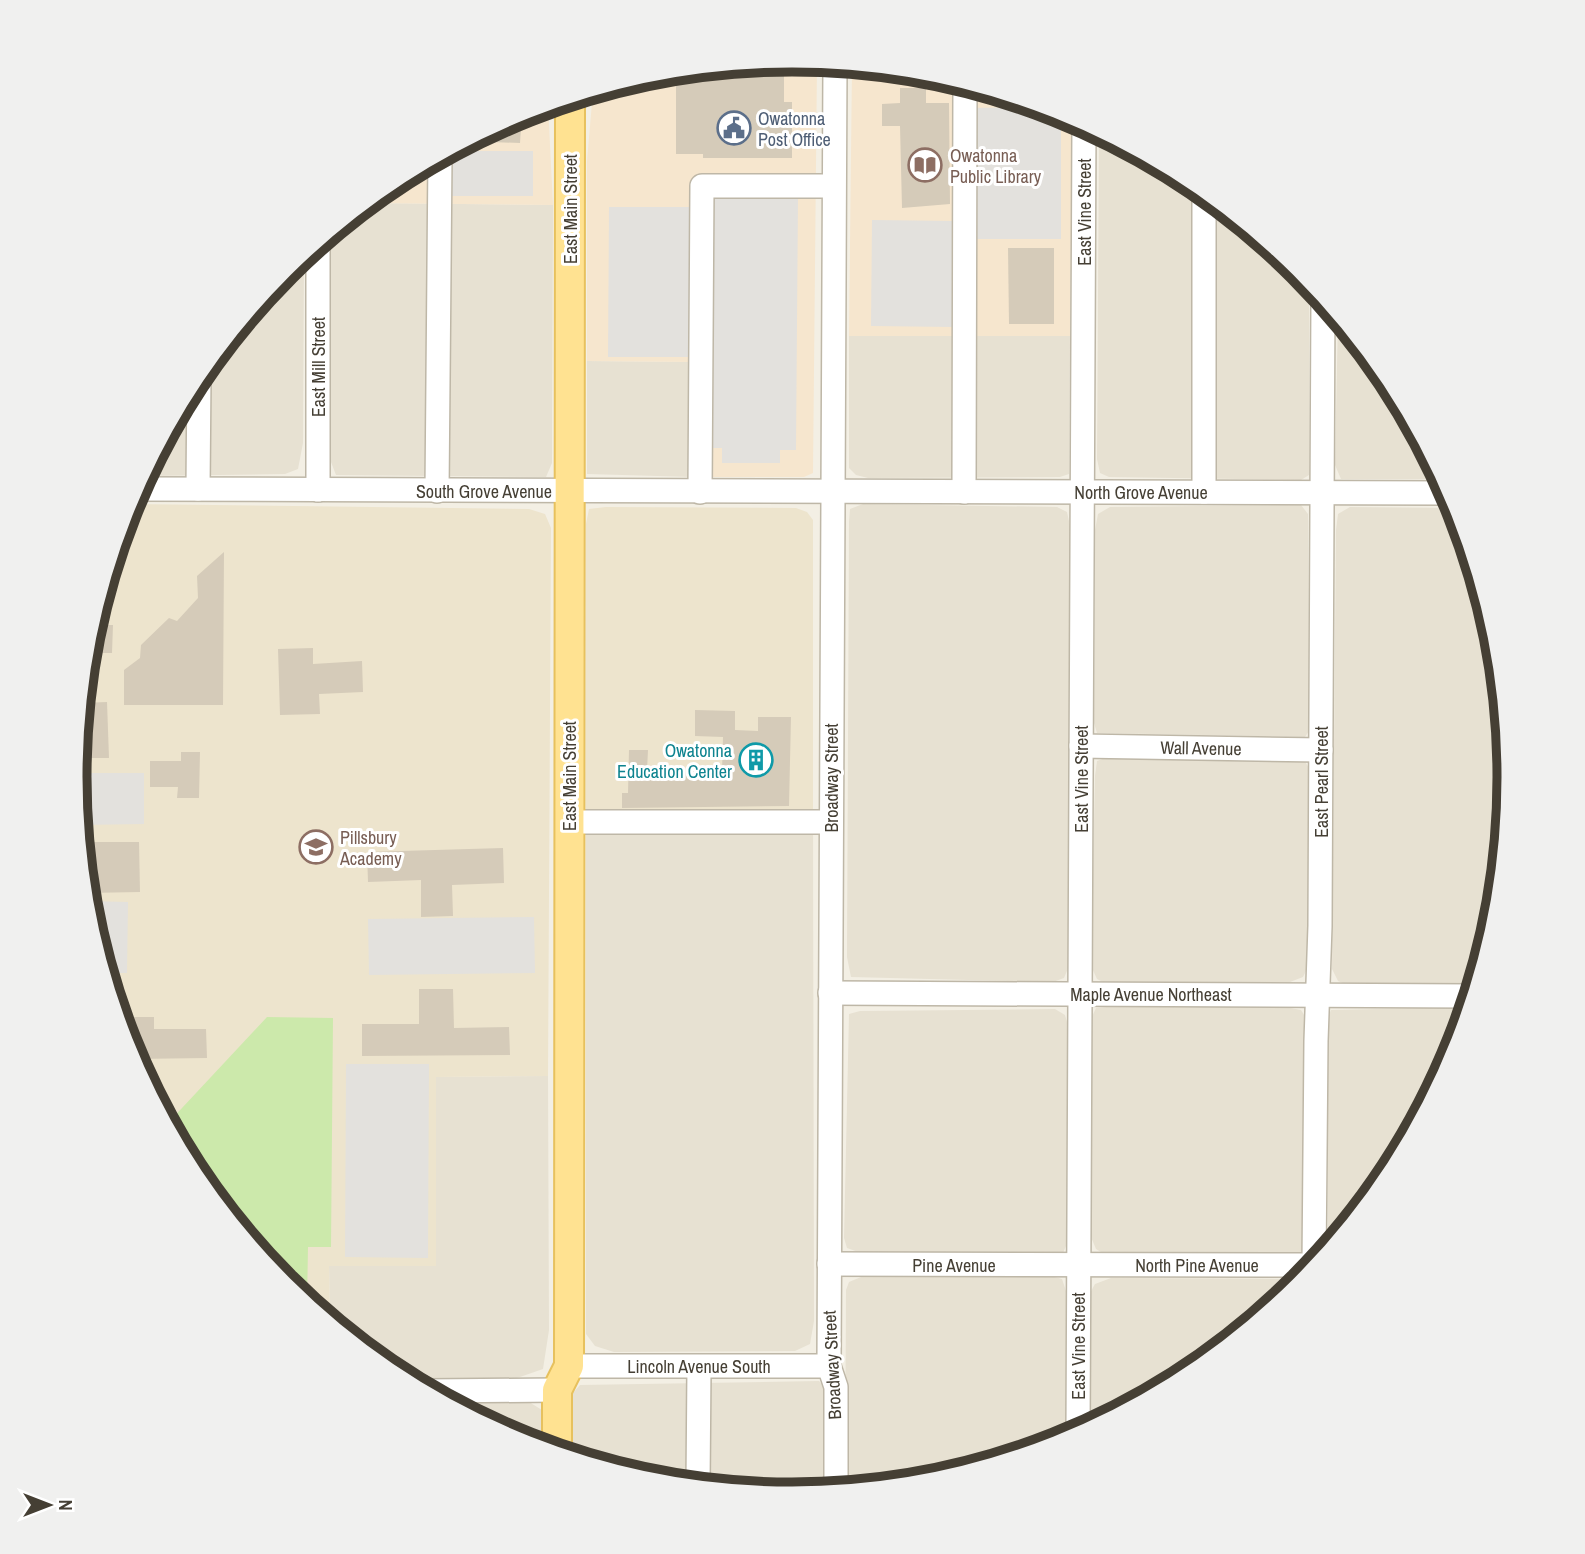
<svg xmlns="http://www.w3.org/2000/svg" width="1585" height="1554" font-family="'Archivo Narrow',sans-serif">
  <rect width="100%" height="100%" fill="#f3efe4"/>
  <g fill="#e7e1d2">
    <path d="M1099,131L1191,181L1309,280V475L1301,480L1109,477L1100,473L1097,459Z"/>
    <path d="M366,203L553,205L552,463L546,477L336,475L331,462V232Z"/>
    <path d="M304,254L303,443L298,469L285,474L144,476L196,378L285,269Z"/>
    <path d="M1338,316L1389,379L1443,479H1341L1335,465Z"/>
    <path d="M849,336H1070L1069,474L1060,477L868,478L856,475L849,468Z"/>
    <path d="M587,361L694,362L693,477L587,474Z"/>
    <path d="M863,504L1057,507L1067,512L1070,526L1069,966L1064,978L1053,982L851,977L847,957L849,522L850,509Z"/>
    <path d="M1301,505L1308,514L1309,731L1305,737L1097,733L1094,723L1095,530L1098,514L1110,507Z"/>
    <path d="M1350,507L1457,508L1496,637L1510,777L1496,917L1476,984H1345L1338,981L1332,969L1336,530L1338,514Z"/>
    <path d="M1113,755L1304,760L1309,768L1307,969L1303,977L1290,982L1105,983L1097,979L1091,966L1095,776L1097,761Z"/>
    <path d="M586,819L813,820L814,1321L810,1344L795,1351L614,1352L595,1346L586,1334Z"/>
    <path d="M1117,1006L1285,1007L1301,1010L1306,1018L1304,1245L1301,1252L1104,1254L1096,1249L1091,1237L1090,1021L1096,1008Z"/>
    <path d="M1469,1007L1455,1052L1389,1176L1331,1246L1328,1234V1018L1331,1010Z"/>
    <path d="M1055,1009L1065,1015L1069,1029V1239L1063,1253H861L847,1248L844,1238L849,1014L860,1011Z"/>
    <path d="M548,1076L549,1330L543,1369L517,1378L404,1379L330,1321L329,1266H436V1077Z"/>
    <path d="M1051,1276L1062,1279L1067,1294V1440L932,1481L845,1489L846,1290L849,1282L861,1277Z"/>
    <path d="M1111,1278L1304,1279L1191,1374L1090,1427V1293L1095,1284Z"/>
    <path d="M819,1381L828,1390L827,1491L792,1494L652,1481L571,1456L573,1393L580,1385Z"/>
    <path d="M448,1402H529L542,1410L544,1448L518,1440Z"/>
  </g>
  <g fill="#f6e6ce">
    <path d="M792,60L817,62L813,473L804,477H693L694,362L587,361V161L593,91L653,73Z"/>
    <path d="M852,65L933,73L1072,117L1070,336H849Z"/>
    <path d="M548,105L553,205L366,203L394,180L518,114Z"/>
  </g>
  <g fill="#ede4cd">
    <path d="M129,504L529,509L545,514L551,528L548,1076L436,1077V1266H329L330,1321L285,1284L196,1175L129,1051L89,917L75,777L89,637Z"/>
    <path d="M606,507L796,508L807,512L813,520V820L586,819V524L589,509Z"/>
  </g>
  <path fill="#cce9ab" d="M267,1017L333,1018L331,1247H308L307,1303C251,1257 202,1187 168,1123Z"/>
  <g fill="#e3e1dd">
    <path d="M1045,107L1061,112V239H971L970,108Z"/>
    <path d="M449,151H533V196H446Z"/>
    <path d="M710,197H798L796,450H780V463H722V448H708Z"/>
    <path d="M609,207H692L691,357H608Z"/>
    <path d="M872,220L954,221L953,327L871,326Z"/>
    <path d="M75,773H144V824L80,825Z"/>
    <path d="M87,901L128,902L127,973H106Z"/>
    <path d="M534,917L535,973L369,975L368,919Z"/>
    <path d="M346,1064H429L428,1258L345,1257Z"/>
  </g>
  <g fill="#d5cbb9">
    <path d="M784,67V102H792V158H703V154H676V71Z"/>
    <path d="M900,88H926V103H949L950,204L902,208L900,126H882V104L900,103Z"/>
    <path d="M522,113L520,143L490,142L482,133Z"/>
    <path d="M1008,248H1054V324H1009Z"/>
    <path d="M224,552L223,705H124V670L140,658L141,645L169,618L177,621L198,598L197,576Z"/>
    <path d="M100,601L103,602V625H113L112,653H87Z"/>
    <path d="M313,648V664L362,661L363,692L319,694L320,714L280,715L278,649Z"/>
    <path d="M107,702L109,758H77L82,703Z"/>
    <path d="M695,710L735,711V730L758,731V717H791L789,806L622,808V793H628L629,750H648L647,770L722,771L723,737L695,736Z"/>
    <path d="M181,752H200L199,798H177L178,787H150V761H181Z"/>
    <path d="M81,842H139L140,892L86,893Z"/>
    <path d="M503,848L504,883L452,885L453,916L421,917V880L368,882L367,852Z"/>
    <path d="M419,989H453L454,1028L509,1027L510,1055L362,1056V1024H419Z"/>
    <path d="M128,1017H154V1029H206L207,1058L134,1059L122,1026H128Z"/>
  </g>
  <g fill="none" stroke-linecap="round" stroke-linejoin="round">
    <defs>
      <g id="minor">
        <path d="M835,64L829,1366L836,1387V1490"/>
        <path d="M1204,191V492"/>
        <path d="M137,489L1450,493"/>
        <path d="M198,489L199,375"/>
        <path d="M318,490V243"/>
        <path d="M437,491L440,156"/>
        <path d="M700,492L702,186H832"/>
        <path d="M964,492L965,83"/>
        <path d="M1081,746L1321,750"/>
        <path d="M569,822H831"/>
        <path d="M830,993L1472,996"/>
        <path d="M829,1264L1315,1265"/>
        <path d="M1314,1265L1316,1041L1320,926L1323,298"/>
        <path d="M569,1366H829"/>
        <path d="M427,1391L557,1390"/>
        <path d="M1078,1434L1084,123"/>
        <path d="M698,1485L699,1367"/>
      </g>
      <path id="major" d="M557,1452V1390L569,1366L570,98"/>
    </defs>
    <use href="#minor" stroke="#beb7a7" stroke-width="26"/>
    <use href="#major" stroke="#e7c15e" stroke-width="32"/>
    <use href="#minor" stroke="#fff" stroke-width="23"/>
    <use href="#major" stroke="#ffe291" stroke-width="28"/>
  </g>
  <defs>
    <symbol id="civic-ring" viewBox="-11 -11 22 22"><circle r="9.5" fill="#fff" stroke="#5c6f8a" stroke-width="1.5"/><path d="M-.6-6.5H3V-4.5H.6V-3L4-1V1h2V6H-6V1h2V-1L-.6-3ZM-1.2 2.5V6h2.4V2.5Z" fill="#5c6f8a"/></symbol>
    <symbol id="library-ring" viewBox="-11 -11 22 22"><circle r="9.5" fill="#fff" stroke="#8d6e63" stroke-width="1.5"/><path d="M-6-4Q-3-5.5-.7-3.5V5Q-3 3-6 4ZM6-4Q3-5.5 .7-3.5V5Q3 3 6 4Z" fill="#8d6e63"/></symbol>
    <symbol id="building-ring" viewBox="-11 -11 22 22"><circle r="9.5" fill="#fff" stroke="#0f9aa8" stroke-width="1.5"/><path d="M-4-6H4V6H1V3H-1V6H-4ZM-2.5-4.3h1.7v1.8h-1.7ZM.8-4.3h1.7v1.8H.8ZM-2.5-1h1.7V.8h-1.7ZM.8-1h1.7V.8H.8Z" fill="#0f9aa8"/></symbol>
    <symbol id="school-ring" viewBox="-11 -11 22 22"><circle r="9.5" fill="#fff" stroke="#8d6e63" stroke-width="1.5"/><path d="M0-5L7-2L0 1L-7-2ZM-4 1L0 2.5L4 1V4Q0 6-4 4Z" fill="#8d6e63"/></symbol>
  </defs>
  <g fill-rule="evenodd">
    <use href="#civic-ring" x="715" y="109" width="38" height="38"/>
    <use href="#library-ring" x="906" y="146" width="38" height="38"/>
    <use href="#building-ring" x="737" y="741" width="38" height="38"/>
    <use href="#school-ring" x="297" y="828" width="38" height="38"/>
  </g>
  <g text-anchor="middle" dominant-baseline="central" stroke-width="6" stroke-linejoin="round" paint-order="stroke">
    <g font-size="18" fill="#4e5e75" stroke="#fff" text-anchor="start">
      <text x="758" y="118">Owatonna<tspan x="758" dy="21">Post Office</tspan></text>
    </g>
    <g font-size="18" fill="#785e54" stroke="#fff" text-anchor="start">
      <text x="950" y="155">Owatonna<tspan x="950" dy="21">Public Library</tspan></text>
      <text x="340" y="837">Pillsbury<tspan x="340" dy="21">Academy</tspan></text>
    </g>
    <g font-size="18" fill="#453f34" stroke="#fff">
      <text transform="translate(570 209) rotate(-90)">East Main Street</text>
      <text transform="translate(1084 212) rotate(-90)">East Vine Street</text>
      <text transform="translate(318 367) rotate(-90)">East Mill Street</text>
      <text x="484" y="491">South Grove Avenue</text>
      <text x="1141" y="492">North Grove Avenue</text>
      <text transform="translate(1201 748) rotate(1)">Wall Avenue</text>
      <text transform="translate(569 776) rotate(-90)">East Main Street</text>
      <text transform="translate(831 778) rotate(-90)">Broadway Street</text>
      <text transform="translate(1081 779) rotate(-90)">East Vine Street</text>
      <text transform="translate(1321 782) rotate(-90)">East Pearl Street</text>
      <text x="1151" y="994">Maple Avenue Northeast</text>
      <text x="954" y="1265">Pine Avenue</text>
      <text x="1197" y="1265">North Pine Avenue</text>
      <text transform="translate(1078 1346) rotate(-90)">East Vine Street</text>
      <text transform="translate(832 1365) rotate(-93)">Broadway Street</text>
      <text x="699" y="1366">Lincoln Avenue South</text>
    </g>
    <g font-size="18" fill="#0d838f" stroke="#fff" text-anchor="end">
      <text x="732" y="750">Owatonna<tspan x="732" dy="21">Education Center</tspan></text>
    </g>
  </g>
  <path d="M0 0H1585V1554H0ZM87 777a705 705 0 1 1 1410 0a705 705 0 1 1-1410 0Z" fill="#f0f0ef" fill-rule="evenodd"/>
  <path fill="none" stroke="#453f34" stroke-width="9" d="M87 777a705 705 0 1 1 1410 0a705 705 0 1 1-1410 0Z"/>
  <g transform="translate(49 1505) rotate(90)" stroke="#ffffff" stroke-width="5" paint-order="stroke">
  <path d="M0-5L12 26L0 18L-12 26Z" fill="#453f34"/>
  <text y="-10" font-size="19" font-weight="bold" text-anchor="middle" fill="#453f34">N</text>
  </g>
</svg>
